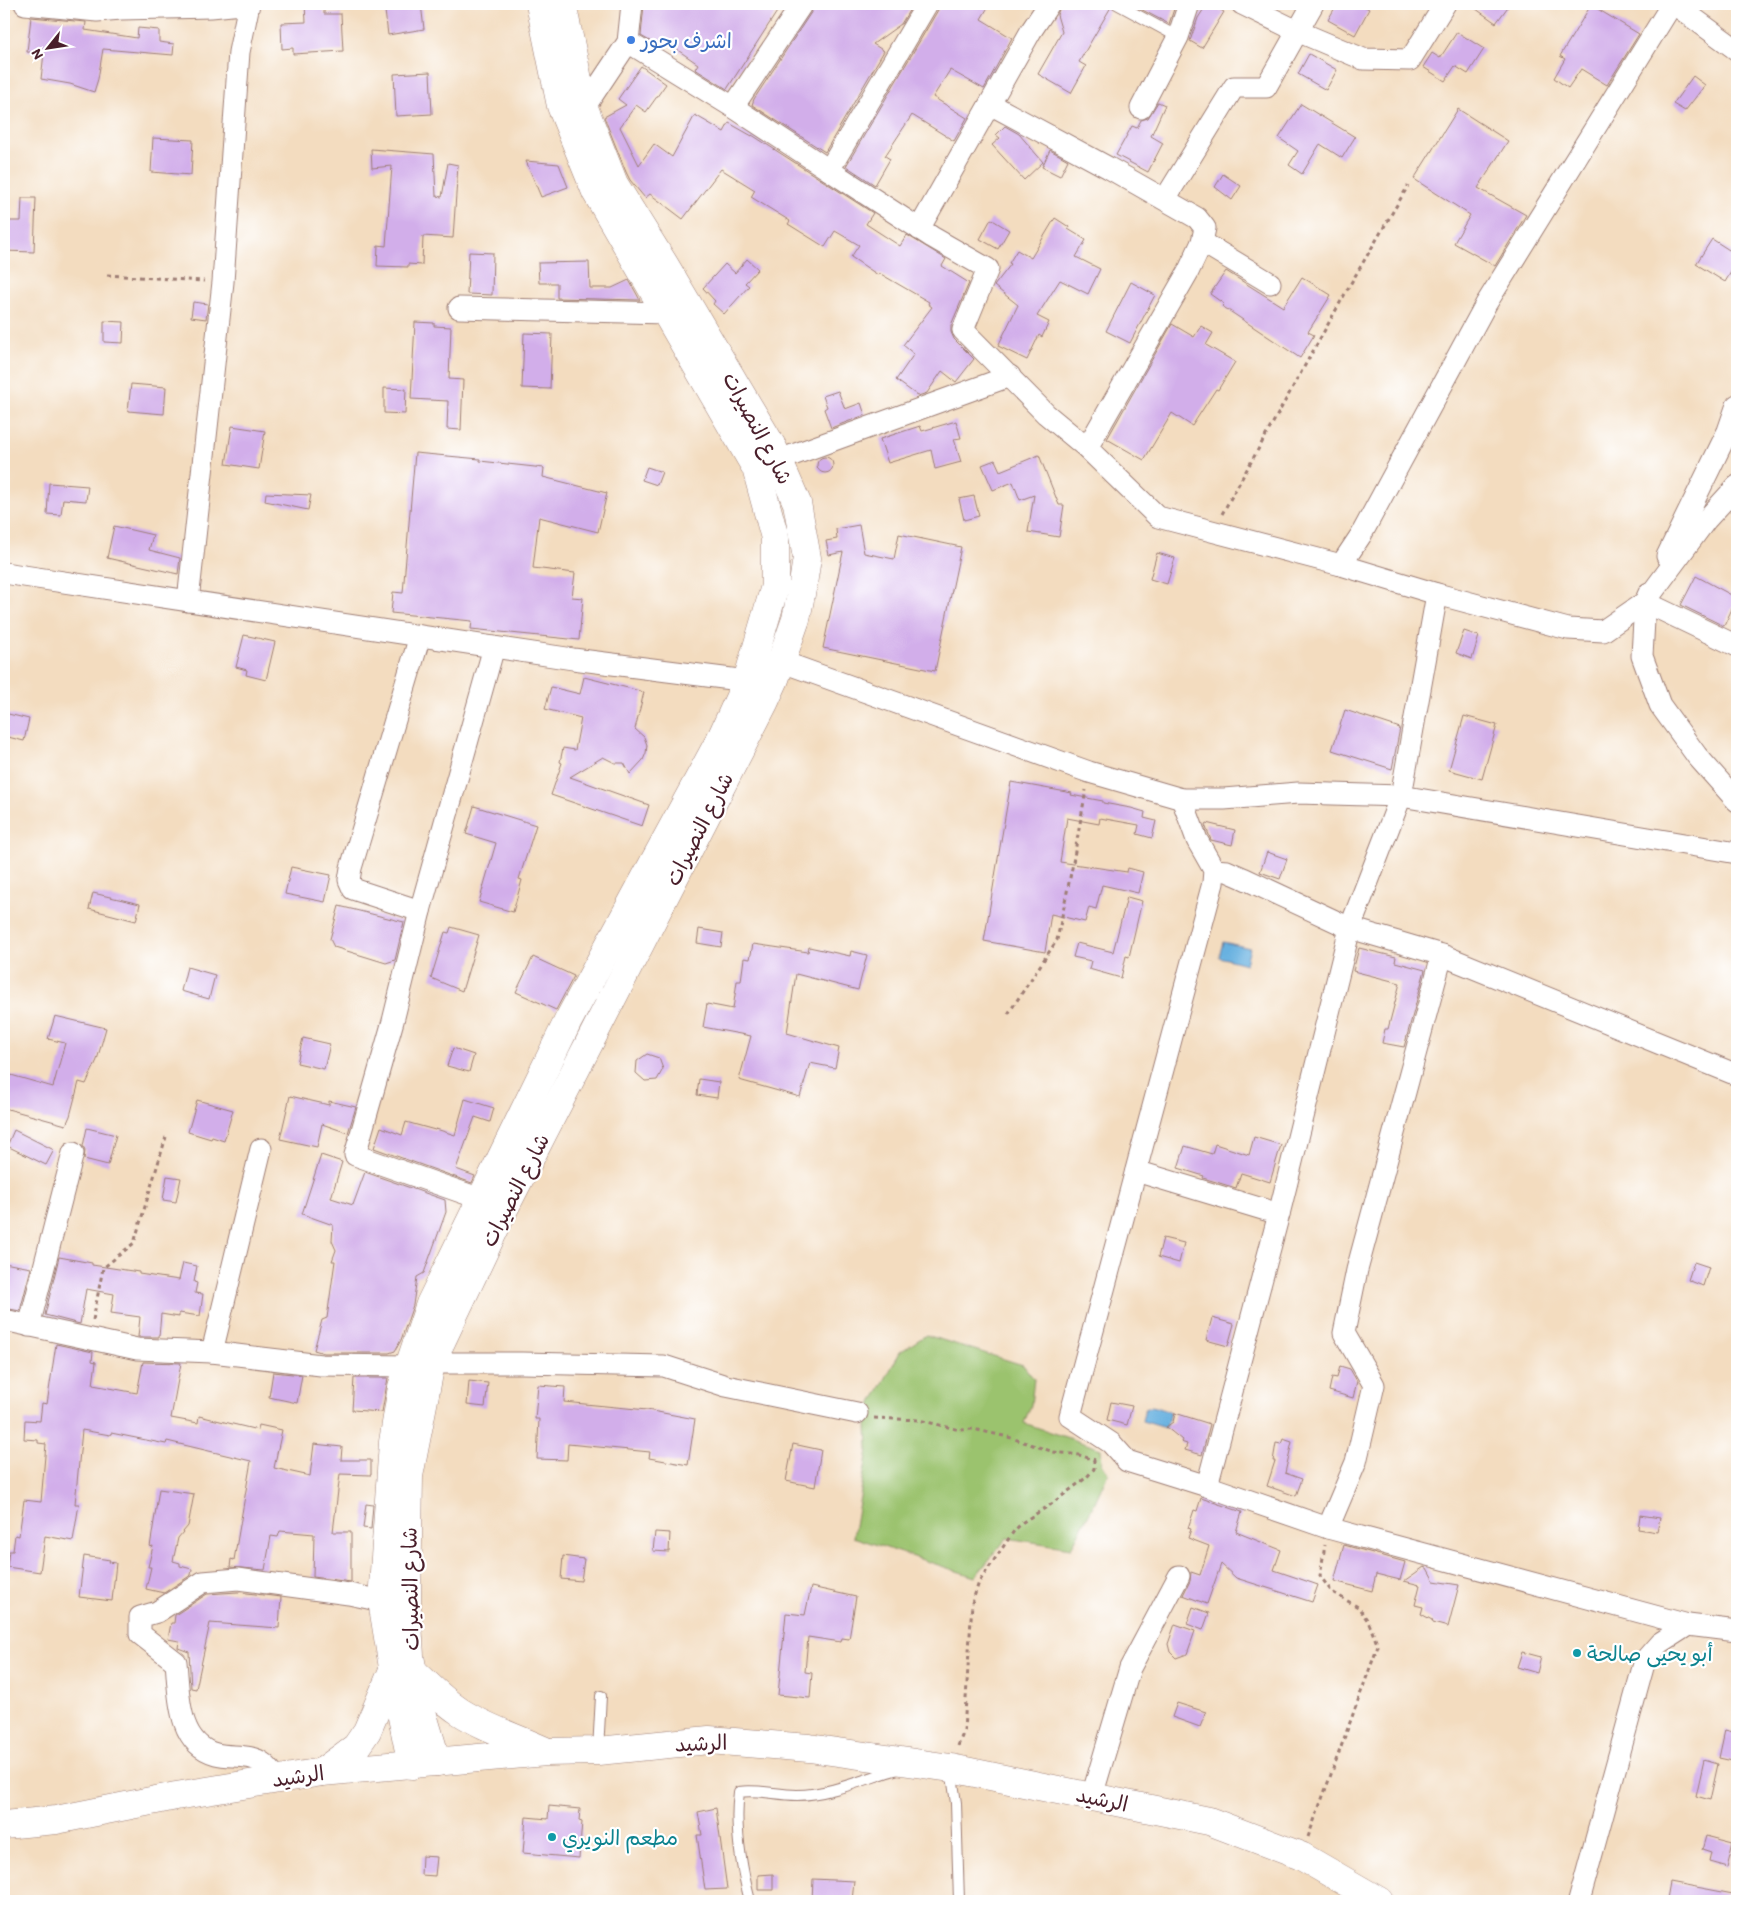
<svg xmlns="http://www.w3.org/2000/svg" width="1741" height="1905" font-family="Itim,'Playpen Sans Arabic',sans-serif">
  <rect width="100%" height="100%" fill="#fff"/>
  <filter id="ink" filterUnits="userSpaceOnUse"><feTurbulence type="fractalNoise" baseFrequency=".02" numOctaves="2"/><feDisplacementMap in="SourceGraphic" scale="10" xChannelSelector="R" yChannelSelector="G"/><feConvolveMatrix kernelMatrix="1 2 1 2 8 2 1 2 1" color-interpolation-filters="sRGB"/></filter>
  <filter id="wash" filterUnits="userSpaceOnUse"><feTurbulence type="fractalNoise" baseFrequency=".0096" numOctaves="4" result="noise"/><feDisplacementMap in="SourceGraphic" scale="20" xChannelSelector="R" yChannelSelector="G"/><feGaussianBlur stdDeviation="1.12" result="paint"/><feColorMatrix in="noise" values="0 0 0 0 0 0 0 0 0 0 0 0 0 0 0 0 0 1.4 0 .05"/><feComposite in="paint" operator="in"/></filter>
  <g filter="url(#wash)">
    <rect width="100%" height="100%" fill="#f3dcbf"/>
    <path fill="#9bc36e" stroke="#72714c" d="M926,1335L1023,1365L1034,1379L1031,1405L1024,1423L1101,1449L1102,1464L1108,1473L1095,1502L1071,1548L1007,1538L975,1577L853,1537L868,1450L867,1425L872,1403L900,1352Z"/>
    <g fill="#68b1e0" stroke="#596886">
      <path d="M1223,942L1250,948L1246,964L1219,957Z"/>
      <path d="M1152,1406L1170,1412L1166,1428L1142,1421L1145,1409Z"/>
    </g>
    <g id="blocks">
      <g fill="#d2aeea">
        <path d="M305,4H324V14H341L343,51L293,54V48L282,49L281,23L306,22Z"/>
        <path d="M391,4H421L424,29L388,35L385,11L392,10Z"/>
        <path d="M644,4H782L727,89L695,69L698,64L666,42L662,48L641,36Z"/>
        <path d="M814,4H913L901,24L873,44L884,51L825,152L752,105L754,99L812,11Z"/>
        <path d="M939,4H990L981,19L1012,38L984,89L950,70L933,97L967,118L954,141L912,115L885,156L890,159L875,185L846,166L938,10Z"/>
        <path d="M1061,4H1110L1111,7L1079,62L1086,66L1071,93L1038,74L1062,32L1057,15Z"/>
        <path d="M1131,4H1171L1175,6L1169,24Z"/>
        <path d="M1207,4H1210L1224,12L1202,48L1190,41L1198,18Z"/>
        <path d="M1337,4H1360L1369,9L1355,35L1328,20Z"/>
        <path d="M1469,4H1510L1496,23Z"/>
        <path d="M1591,5L1639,34L1607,85L1581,69L1568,88L1554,78L1565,59L1560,56Z"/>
        <path d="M31,17L86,22L85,30L137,38L138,28L159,30V42L174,44L173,55L103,49L98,79L94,92L70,84L41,79L44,53L27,52Z"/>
        <path d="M1457,32L1484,49L1468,74L1455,66L1445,81L1423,67L1432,53L1440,58Z"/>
        <path d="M1309,54L1337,70L1326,90L1298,74Z"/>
        <path d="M641,66L666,84L646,112L636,105L620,127L639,165L654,144L672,157L695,115L724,132L729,123L752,136V135L873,213L866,224L900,246L907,235L946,259L942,266L969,283L951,325V332L954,339L974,359L956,382L942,371L927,393L918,396L896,380L914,354L903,345L932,307L928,304L929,302L879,273L878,275L851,257L859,245L835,231L825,247L788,224L790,221L751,197L755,190L721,169L683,219L650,194L645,198L630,180L626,172L604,117L626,105L618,99Z"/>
        <path d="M430,72L432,114L396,116L394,74Z"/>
        <path d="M1693,76L1705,85L1685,111L1673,104Z"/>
        <path d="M1158,102L1165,105L1151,136L1163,143L1148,172L1116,155L1132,126L1137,128L1141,120L1148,118Z"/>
        <path d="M1301,104L1355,137L1342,158L1320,144L1302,174L1289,165L1298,151L1279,138Z"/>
        <path d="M1458,109L1508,141L1478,188L1526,215L1495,266L1454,243L1470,215L1414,179Z"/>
        <path d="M1005,126L1019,134L1043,162L1024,180L992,145L1000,138L996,135Z"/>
        <path d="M153,138L193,140L191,175L151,172Z"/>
        <path d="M371,149L434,154L436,196L442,197L448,163L458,165L453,238L423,236L422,265L408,264V267L377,266L378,245L386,246L392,166L372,168Z"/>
        <path d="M1050,150L1068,160L1060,176L1042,167Z"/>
        <path d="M526,161L559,164L568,187L541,197Z"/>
        <path d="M1223,174L1241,186L1232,200L1215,187Z"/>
        <path d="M22,198H36L34,252L4,251V228H7V221H21Z"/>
        <path d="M1055,218L1069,227L1068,229L1086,240L1076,257L1100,269L1088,294L1060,280L1037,316L1049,322L1042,337L1039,335L1027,360L998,346L1018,305L994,286L1011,264L1009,263L1017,250L1031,258Z"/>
        <path d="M991,219L1009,230L998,249L980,239Z"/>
        <path d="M1712,239L1737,255V262L1725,282L1696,264Z"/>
        <path d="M469,252L493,253L492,295L467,294Z"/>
        <path d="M747,259L758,269L745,283L749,286L724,314L713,304L715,301L703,288L725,264L735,273Z"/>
        <path d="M589,262L590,288H612L629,280L640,300L557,298V283H539L538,263Z"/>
        <path d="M1226,271L1283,307L1302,277L1331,295L1308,332L1314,335L1300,358L1222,306L1224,304L1210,294Z"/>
        <path d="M1131,282L1155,295L1130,343L1106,331Z"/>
        <path d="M193,302L208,304L206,319L191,317Z"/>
        <path d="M104,321L124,322L123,343L104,342Z"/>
        <path d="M415,322L434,323V326L451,327L449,379L463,380L461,430L447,429L448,401L411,399Z"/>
        <path d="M1172,324L1194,337L1201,326L1213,333L1206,345L1235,362L1218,390L1216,389L1192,426L1172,413L1144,460L1107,439Z"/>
        <path d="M524,333L552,334L550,389L522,388Z"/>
        <path d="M131,384L166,387L164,414L128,411Z"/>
        <path d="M384,388L406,389L405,414L384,413Z"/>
        <path d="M838,391L845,409L861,403L865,415L831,428L824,409L827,407L823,396Z"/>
        <path d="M956,421L961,438L954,439L961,462L935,469L931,450L888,463L880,439L920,426L922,431Z"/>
        <path d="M232,426L265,431L259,469L226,464Z"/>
        <path d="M415,453L480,459V461L544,468L543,477L607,493L598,532L539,517L533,568L575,573L572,597L583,598L579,640L471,629L472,621L391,613L393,592L403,593Z"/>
        <path d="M1039,455L1059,505H1064L1059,537L1028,532L1034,495L1020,500L1013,482L993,490L982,465L995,460L1000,471Z"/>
        <circle cx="825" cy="465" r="8"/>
        <path d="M647,467L662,472L657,485L642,480Z"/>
        <path d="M49,483L88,486L86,501L63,499L61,515L47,514Z"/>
        <path d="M266,493L311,495L308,510L265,501Z"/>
        <path d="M974,496L979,516L964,520L959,499Z"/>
        <path d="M859,525L864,553L894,559L899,534L961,547L935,671L823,648L843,552L829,555L826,541L837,539L836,529Z"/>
        <path d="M114,526L153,535L149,550L180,558L178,574L107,558Z"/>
        <path d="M1157,553L1175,558L1167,584L1150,579Z"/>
        <path d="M1696,576L1737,598L1724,626L1681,605Z"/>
        <path d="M1464,631L1479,636L1472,659L1456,653Z"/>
        <path d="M244,635L275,642L266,680L246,675L247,670L236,667Z"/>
        <path d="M584,677L644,692L635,729L644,737L647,745L646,753L643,760L630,774L624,763H615L603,757L570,777L649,805L642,826L551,795L562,763L560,762L563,748L575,750L581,718L545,709L551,687L580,694Z"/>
        <path d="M1345,710L1400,728L1392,769L1332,750Z"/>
        <path d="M4,713L29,719L24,741L4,736Z"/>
        <path d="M1464,716L1497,725L1482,779L1449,770Z"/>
        <path d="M1011,782L1072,793L1071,795L1103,801V803L1131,808L1145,812L1144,818L1156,821L1152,838L1137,834L1139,825L1100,818L1099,824L1067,818L1060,862L1127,872L1128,868L1143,872L1138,893L1102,885L1096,909L1089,907L1085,922L1051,914L1045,952L984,941Z"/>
        <path d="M474,806L536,825L519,879L522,880L513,912L479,902L496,843L466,834Z"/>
        <path d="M1206,823L1235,830L1232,845L1211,840L1205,825Z"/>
        <path d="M1267,852L1287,859L1280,879L1260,872Z"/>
        <path d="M291,867L331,875L325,902L285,894Z"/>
        <path d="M93,893L140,904L136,921L89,909Z"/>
        <path d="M1127,897L1142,901L1129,957L1126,956L1121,978L1089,969L1091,961L1073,957L1077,943L1113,952Z"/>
        <path d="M339,906L404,922L395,960L386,963L334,947L330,939Z"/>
        <path d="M451,927L479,935L462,991L431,978L445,932L449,933Z"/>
        <path d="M699,929L723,933L721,947L697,943Z"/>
        <path d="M753,944L808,952L809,947L850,956L851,951L867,955L858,990L796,974L787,1033L839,1048L835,1068L810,1063L800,1097L739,1080L751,1036L703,1027L707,1004L733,1009L737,981H741L744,958L750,959Z"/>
        <path d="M1359,948L1396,957L1395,962L1425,970L1404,1047L1382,1043L1385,1029H1388L1400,983L1353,971Z"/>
        <path d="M533,957L574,976L556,1010L516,992Z"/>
        <path d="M187,967L215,975L209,999L181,991Z"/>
        <path d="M55,1016L106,1028L97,1060L86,1084L79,1082L70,1116L66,1125L4,1108V1073L53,1087L65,1043L48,1039Z"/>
        <path d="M303,1038L330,1044L324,1069L297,1063Z"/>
        <path d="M453,1048L474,1055L469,1072L447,1066Z"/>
        <path d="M647,1054L659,1058L663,1069L657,1080L645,1081L636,1073L637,1061Z"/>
        <path d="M699,1079L719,1082L717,1098L697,1095Z"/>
        <path d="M290,1096L329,1105V1101L356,1107L348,1133L322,1124L317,1147L280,1139Z"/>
        <path d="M465,1099L494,1108L490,1122L475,1117L456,1169L475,1176L472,1183L374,1148L381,1127L402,1135L406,1122L435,1130L436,1129L455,1135Z"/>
        <path d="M197,1100L233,1110L224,1141L212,1137L211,1139L188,1132Z"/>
        <path d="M87,1128L116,1135L108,1165L84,1159L85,1150L83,1146Z"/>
        <path d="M14,1130L54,1150L46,1165L7,1146Z"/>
        <path d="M1254,1137L1281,1145L1270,1182L1241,1173L1236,1188L1203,1178L1204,1176L1178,1168L1185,1146L1212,1154L1215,1144L1249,1155Z"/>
        <path d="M321,1155L342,1162L331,1198L353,1205L365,1172L445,1200L446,1212L424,1273L417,1277L413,1305L401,1340L395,1351L389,1353H324L314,1350L322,1320L327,1318L335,1261H332L336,1250L332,1241L333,1225L302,1214Z"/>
        <path d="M167,1176L181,1178L176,1202L163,1200Z"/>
        <path d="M1163,1238L1184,1243L1179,1263L1158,1257Z"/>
        <path d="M59,1257L92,1263V1265L139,1272V1274L179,1280L183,1263L197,1266L194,1282L197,1283L195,1293L203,1294L200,1316L179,1313V1317L161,1314L159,1337H138L140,1317L111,1313L114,1294L86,1289L80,1324L45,1315Z"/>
        <path d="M1694,1262L1709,1267L1703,1286L1688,1280Z"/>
        <path d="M4,1263L31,1268L20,1311L4,1308Z"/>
        <path d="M1212,1318L1234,1324L1228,1346L1206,1340Z"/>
        <path d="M56,1344L93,1352L92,1361L96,1362L93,1385L137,1393L143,1362L181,1363L171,1418L198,1423L199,1416L258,1430L259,1425L282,1430L274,1468L310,1476L314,1444L342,1447L341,1460H371V1475L340,1474L333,1532H351V1582L313,1577L314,1534L280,1531L278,1537L271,1536L265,1570L230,1567L231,1559L234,1560L251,1461L167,1441L166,1444L111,1433L110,1435L82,1430L75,1504H79L73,1541L45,1536L40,1572L7,1567L9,1551H13L15,1535L19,1536L24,1500L41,1502L46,1444L38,1443V1440L24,1439L25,1420L40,1421L42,1403L47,1404Z"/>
        <path d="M1340,1366L1350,1369L1357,1381L1353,1398L1329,1391L1332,1377L1337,1378Z"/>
        <path d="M273,1372L302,1375L297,1403L269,1397Z"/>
        <path d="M354,1378H388L382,1412L352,1410Z"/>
        <path d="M469,1381L488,1383L485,1407L467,1405Z"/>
        <path d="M538,1385L565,1387L564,1402L647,1410L695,1419L688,1465L649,1458L650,1452L568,1444L567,1460L537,1459L539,1419H535Z"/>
        <path d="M1111,1402L1132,1406L1127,1425L1107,1420Z"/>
        <path d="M1175,1413L1210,1424L1202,1455L1185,1450L1187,1444L1181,1442L1182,1440L1166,1427L1173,1422Z"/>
        <path d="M1283,1439L1292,1442L1285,1473L1302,1479L1296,1496L1267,1486L1275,1461H1273L1276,1443L1281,1444Z"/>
        <path d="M793,1444L821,1450L815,1487L786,1481Z"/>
        <path d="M159,1489L194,1494L188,1526L178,1538L173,1561L180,1563V1566L192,1569L191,1575L164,1593L146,1589L151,1567H148L153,1546L150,1547Z"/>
        <path d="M1201,1498L1242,1512L1236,1532L1281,1550L1274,1570L1318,1585L1312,1602L1236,1578L1221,1564L1207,1604L1183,1595L1190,1581L1191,1572L1200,1575L1209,1546L1188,1538L1191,1529L1188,1528L1194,1510L1197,1511Z"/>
        <path d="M366,1504L373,1505L371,1529L363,1528Z"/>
        <path d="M1640,1515L1660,1518L1657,1532L1638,1529Z"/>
        <path d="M655,1532L670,1533L669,1552L653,1551Z"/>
        <path d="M1344,1545L1405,1562L1400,1580L1376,1574L1372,1591L1334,1581Z"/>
        <path d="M84,1556L110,1560L109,1562L116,1563L112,1601L79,1597Z"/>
        <path d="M563,1556L584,1559L581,1581L561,1579Z"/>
        <path d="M1424,1567L1427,1568L1434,1581L1459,1585L1448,1627L1433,1623L1432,1620L1421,1614L1423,1607L1415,1605L1420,1585L1404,1581Z"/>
        <path d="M811,1587L856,1597L849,1639L842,1638L841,1642L808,1637L805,1672L812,1673L810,1698L778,1695L786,1613L805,1615Z"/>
        <path d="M238,1592L281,1597L279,1628L210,1623L196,1689L191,1688L189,1652L178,1648L179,1641L168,1639L171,1623H174L175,1615L207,1594Z"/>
        <path d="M1193,1607L1209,1613L1203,1630L1187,1624Z"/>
        <path d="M1175,1624L1195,1631L1187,1654L1176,1658L1170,1652L1168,1644Z"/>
        <path d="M1522,1652L1541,1657L1537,1673L1517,1667Z"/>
        <path d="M1177,1703L1206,1712L1200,1727L1172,1717Z"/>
        <path d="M1725,1730L1737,1733V1762L1719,1758Z"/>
        <path d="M1704,1760L1718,1764L1710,1800L1696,1796Z"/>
        <path d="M549,1806L580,1809L579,1821L582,1822L579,1858L523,1853L526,1817L548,1819Z"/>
        <path d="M716,1808L727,1889L705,1890L697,1835H702L698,1812Z"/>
        <path d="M1706,1836L1733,1843L1727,1867L1709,1862L1711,1853L1702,1850Z"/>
        <path d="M422,1856L437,1857L435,1876L421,1875Z"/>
        <path d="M773,1874V1890H758V1875Z"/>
        <path d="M813,1879L854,1881L852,1901H812Z"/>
        <path d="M1670,1882L1733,1894L1732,1901H1679L1667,1899Z"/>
      </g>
    </g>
  </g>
  <g filter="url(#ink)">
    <use href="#blocks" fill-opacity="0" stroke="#9e7e75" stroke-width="1"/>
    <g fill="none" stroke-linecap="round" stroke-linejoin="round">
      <defs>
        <g id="lane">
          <path d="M1117,4L1178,37"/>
          <path d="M598,1750L601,1696"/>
          <path d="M951,1769L956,1803L959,1901"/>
          <path d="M750,1901C741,1866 734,1828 739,1792C758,1789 777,1795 797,1795C829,1795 867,1778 898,1769"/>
        </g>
        <g id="street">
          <path d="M25,4L97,11L121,9L211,7L242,4"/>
          <path d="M927,4L829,170L932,237L988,269L963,330L1046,414L1087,448L1158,517L1341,565L1437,594L1568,629L1603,631L1645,602L1706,520L1737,486"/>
          <path d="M1242,4L1297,31L1363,59L1410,60L1445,4"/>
          <path d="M1674,4L1737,50"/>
          <path d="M628,42L733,107L802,4"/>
          <path d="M990,104L1109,168L1197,218L1205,228L1202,242"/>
          <path d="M733,107L829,170"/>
          <path d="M584,108L628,42L632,4"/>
          <path d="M1141,108L1178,37L1189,4"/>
          <path d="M1165,199L1234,87H1266L1313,4"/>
          <path d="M919,229L1031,31L1049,4"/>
          <path d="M459,308L666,313"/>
          <path d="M1087,448L1188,272L1202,242L1270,283"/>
          <path d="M779,460L1010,376"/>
          <path d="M1667,556L1728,431L1737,405"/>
          <path d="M1341,565L1361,535L1486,304L1672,4"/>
          <path d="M4,573L573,659L747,681"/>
          <path d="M1649,593L1645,602L1642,656L1660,705L1697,756L1737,801"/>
          <path d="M188,601L223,282L239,52L249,4"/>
          <path d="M1645,602L1737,646"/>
          <path d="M780,661L1089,772L1182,799H1224L1298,793L1401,796L1737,853"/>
          <path d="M1182,799L1197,840L1214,870L1213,883L1070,1416L1111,1443L1127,1461L1207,1486L1328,1528L1688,1625L1737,1631"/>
          <path d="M1214,870L1227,871L1243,878L1350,928L1442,955L1737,1075"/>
          <path d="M420,911L353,889L349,880L351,868L420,636"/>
          <path d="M1136,1171L1279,1214"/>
          <path d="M481,1199L355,1155L393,1021L420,911L494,647"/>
          <path d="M4,1320L137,1349L212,1352L321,1365L409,1366"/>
          <path d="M29,1326L73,1153"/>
          <path d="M212,1352L261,1149"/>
          <path d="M431,1363H522L664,1366L726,1386L857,1413"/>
          <path d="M1207,1486L1279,1214L1350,928L1401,796L1437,594"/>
          <path d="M1328,1528L1356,1462L1374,1385L1344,1333L1357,1270L1442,955"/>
          <path d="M277,1778C273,1774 269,1768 264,1764C250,1753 232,1758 216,1754C177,1744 179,1693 176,1662L140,1634V1617L157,1612L203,1582L238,1579L349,1594L382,1601"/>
          <path d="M1092,1796L1130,1668L1179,1576"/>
          <path d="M1579,1901L1645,1660L1660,1643L1688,1625"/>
        </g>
        <g id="secondary">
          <path d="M412,1670C427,1684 441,1699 459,1711C485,1728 515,1737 543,1750"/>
          <path d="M437,1762L417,1695L410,1656L407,1605L409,1476L431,1363L506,1205L765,701L775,679L796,619L803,584L807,558L797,503L773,448L664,264L614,184L584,108L562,4"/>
          <path d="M412,1765L398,1698L382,1601L393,1442L402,1387L430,1304L568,1021L721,738L747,681L775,586V538L756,468L596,192L561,106L540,4"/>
          <path d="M322,1772L356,1747L367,1731L393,1670"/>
          <path d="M4,1825L56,1820L176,1796L322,1772L546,1752L598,1751L709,1740L809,1748L951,1768L1209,1821L1301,1856L1379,1901"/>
        </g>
      </defs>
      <use href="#lane" stroke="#9e7e75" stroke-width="12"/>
      <use href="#street" stroke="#9e7e75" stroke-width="23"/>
      <use href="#secondary" stroke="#9e7e75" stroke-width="29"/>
      <g stroke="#9e7e75" stroke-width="3" stroke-dasharray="4 4" stroke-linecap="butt">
        <path d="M107,275L204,281"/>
        <path d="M1222,514L1351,283L1408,186"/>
        <path d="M1008,1014L1057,940L1072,868L1086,790"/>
        <path d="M93,1320L103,1268L134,1243L166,1137"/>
        <path d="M874,1418L919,1420L960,1430L973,1429L1008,1437L1054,1452L1079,1455L1095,1460"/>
        <path d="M958,1746L964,1731L972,1603L979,1582L1014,1531L1023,1522L1050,1505L1087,1477L1094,1469V1460"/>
        <path d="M1308,1837L1378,1646L1368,1621L1358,1607L1332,1592L1320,1576L1325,1545"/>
      </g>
      <use href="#lane" stroke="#fff" stroke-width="10"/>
      <use href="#street" stroke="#fff" stroke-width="21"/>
      <use href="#secondary" stroke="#fff" stroke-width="28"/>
    </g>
  </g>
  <circle fill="#3f7fe0" stroke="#fff" stroke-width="2" cx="631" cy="40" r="5"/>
  <g fill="#0f9aa8" stroke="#fff" stroke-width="2">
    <circle cx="1577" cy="1653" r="5"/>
    <circle cx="552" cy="1837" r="5"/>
  </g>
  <g text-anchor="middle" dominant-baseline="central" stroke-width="4.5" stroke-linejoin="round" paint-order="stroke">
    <g font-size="21" fill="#366cbe" stroke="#fff" text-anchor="start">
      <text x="641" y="40">اشرف بحور</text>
    </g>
    <g font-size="21" fill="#4a1f2b" stroke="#fff">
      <text transform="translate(758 428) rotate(62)">شارع النصيرات</text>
      <text transform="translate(699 829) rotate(-63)">شارع النصيرات</text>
      <text transform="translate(515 1190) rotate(-63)">شارع النصيرات</text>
      <text transform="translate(410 1589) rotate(-91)">شارع النصيرات</text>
      <text transform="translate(701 1743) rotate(-2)">الرشيد</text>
      <text transform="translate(298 1776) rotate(-8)">الرشيد</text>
      <text transform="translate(1102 1799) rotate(12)">الرشيد</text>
    </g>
    <g font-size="21" fill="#0d838f" stroke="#fff" text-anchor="start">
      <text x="1587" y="1653">أبو يحيى صالحة</text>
      <text x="562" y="1837">مطعم النويري</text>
    </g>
  </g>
  <rect width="1741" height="1905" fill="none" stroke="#fff" stroke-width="20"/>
  <g transform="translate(48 48) rotate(240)" stroke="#ffffff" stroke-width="4" paint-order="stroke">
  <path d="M0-4L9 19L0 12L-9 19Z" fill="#4a1f2b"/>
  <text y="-8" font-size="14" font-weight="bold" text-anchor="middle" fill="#4a1f2b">N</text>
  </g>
</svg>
